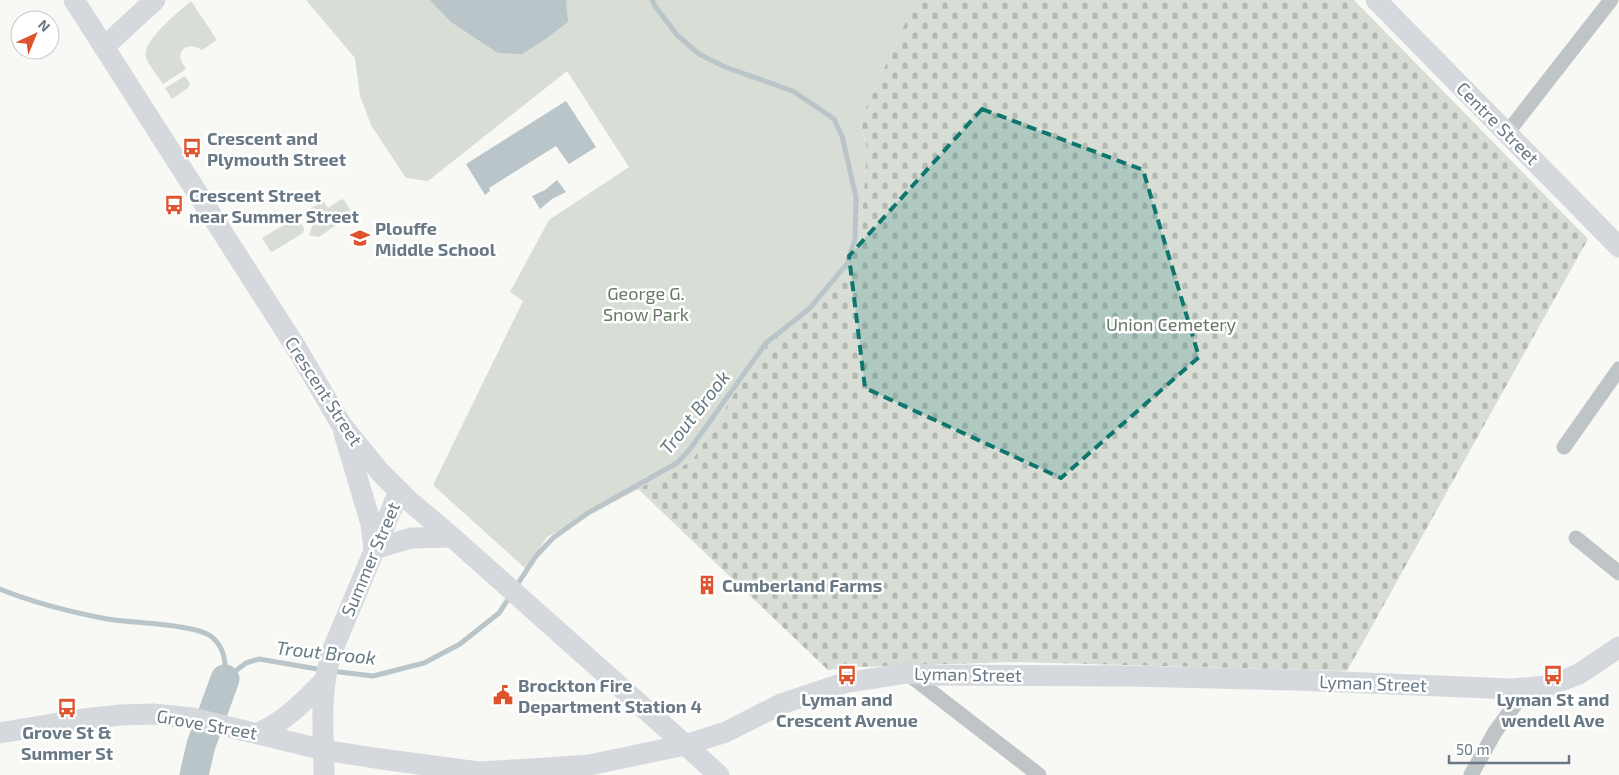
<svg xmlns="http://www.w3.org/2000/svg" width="1619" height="775" font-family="'Exo 2',sans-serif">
  <defs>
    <pattern id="cemetery-stones" width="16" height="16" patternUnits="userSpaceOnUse" patternTransform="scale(1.25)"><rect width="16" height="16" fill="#d8ddd5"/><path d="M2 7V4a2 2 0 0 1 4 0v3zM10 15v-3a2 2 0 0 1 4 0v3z" fill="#b3b8b2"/></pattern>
  </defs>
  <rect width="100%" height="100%" fill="#f8f8f5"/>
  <g fill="#d8ddd5">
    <path d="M306,0H916L860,120L867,149L861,233L832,286L768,340L692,461L547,537L526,569L433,485L523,301L510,292L549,220L629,167L567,71L428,181L406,178L371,125L360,96L355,58Z"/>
    <path d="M191,1L217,40L202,50C194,44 180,44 180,58C181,61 184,66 186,69L163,84C158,76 149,66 146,57C141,41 180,11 191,1Z"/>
    <path d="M185,76L190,84L188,88L172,99L165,88Z"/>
    <path d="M342,199L345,201L352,214L319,237L309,235L313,223L305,212L323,201L328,208Z"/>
    <path d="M297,217L304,228L303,233L272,252L270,251L262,238Z"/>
  </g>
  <path fill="url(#cemetery-stones)" d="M916,0H1354L1588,239L1347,671L1012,662L857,667L828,670L638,489L692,461L768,340L832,286L861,233L867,149L860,120Z"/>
  <g fill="#b9c5c9">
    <path d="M430,0H566L568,22L544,40L522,54L498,53L451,22Z"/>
    <path d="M566,101L596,147L569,164L556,146L489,188L490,191L485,195L466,164Z"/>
    <path d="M557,180L566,192L552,199L540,209L532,196L545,190Z"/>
  </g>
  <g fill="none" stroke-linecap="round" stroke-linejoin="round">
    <g stroke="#b9c5c9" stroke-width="5">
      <path d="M515,588L536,556L553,538L588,513L677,463L690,449L766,343L809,309L847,264L855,239L856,197L842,136L834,119L793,91L725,67L699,54L678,36L655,6L652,0"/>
      <path d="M0,589C34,603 71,612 107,619C130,623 196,624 212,637C225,648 226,663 225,679"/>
      <path d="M331,671L373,676L424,663L460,644L499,613L511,595"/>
      <path d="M225,679L246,663L259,659L323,670"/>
    </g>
    <path stroke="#b9c5c9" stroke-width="29" d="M194,775L201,745L225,679"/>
    <g stroke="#bfc4c7" stroke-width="15">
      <path d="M1507,133L1611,0"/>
      <path d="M1564,447L1619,369"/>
      <path d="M1576,538L1619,573"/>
      <path d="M907,673L1039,775"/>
      <path d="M1471,775L1495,732L1527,688"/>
    </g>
    <g stroke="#d5d9dd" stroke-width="21">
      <path d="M74,0L297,349L341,424L380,472L408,500L452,537L719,775"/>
      <path d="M1376,0L1619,247"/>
      <path d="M104,47L155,0"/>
      <path d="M344,433L371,524L374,549"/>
      <path d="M374,549L411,538L452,537"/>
      <path d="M0,733L83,719L121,715L153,714L192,718L324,750L381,759L478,772L547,768L589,765L685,745L726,732L781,704L844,683L907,673L933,675L1131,676L1294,680L1512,689L1548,686L1579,674L1619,647"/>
      <path d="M259,733C288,719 302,703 325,680"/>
      <path d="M324,775C324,733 318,690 333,649L399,491"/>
    </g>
  </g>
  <path fill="#0f766e" fill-opacity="0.2" stroke="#0f766e" stroke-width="4" stroke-dasharray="10 6" stroke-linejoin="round" d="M982,109L1143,170L1199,357L1061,478L865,388L849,256Z"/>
  <defs>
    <symbol id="bus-bare" viewBox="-9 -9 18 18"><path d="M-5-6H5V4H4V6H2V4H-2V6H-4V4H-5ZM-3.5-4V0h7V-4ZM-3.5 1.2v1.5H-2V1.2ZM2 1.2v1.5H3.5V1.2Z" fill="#de542f" stroke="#fff" stroke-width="2.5" paint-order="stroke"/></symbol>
    <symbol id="school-bare" viewBox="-9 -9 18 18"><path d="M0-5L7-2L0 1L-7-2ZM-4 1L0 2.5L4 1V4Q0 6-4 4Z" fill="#de542f" stroke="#fff" stroke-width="2.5" paint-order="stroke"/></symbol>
    <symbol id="building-bare" viewBox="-9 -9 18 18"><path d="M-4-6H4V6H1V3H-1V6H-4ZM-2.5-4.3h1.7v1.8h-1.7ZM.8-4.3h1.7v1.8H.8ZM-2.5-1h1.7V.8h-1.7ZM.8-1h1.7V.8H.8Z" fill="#de542f" stroke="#fff" stroke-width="2.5" paint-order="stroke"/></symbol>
    <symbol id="civic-bare" viewBox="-9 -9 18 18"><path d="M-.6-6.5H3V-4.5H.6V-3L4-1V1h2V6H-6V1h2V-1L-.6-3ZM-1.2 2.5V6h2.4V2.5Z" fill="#de542f" stroke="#fff" stroke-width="2.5" paint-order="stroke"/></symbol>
  </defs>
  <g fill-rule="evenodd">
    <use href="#bus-bare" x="178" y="134" width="28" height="28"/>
    <use href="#bus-bare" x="160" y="191" width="28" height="28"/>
    <use href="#school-bare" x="346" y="224" width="28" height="28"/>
    <use href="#building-bare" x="693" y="571" width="28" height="28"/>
    <use href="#bus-bare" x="833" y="661" width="28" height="28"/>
    <use href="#bus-bare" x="1539" y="661" width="28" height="28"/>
    <use href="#civic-bare" x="489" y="681" width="28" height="28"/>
    <use href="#bus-bare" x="53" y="694" width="28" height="28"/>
  </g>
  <g text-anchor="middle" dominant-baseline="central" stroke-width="5" stroke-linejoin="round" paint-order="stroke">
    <g font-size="18" fill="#687985" stroke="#fff">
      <text transform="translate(1498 123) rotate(45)">Centre Street</text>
      <text transform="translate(324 391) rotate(57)">Crescent Street</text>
      <text transform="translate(370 559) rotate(-67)">Summer Street</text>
      <text transform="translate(968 674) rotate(1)">Lyman Street</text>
      <text transform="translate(1373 683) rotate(2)">Lyman Street</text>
      <text transform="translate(207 724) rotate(10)">Grove Street</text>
    </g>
    <g font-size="18" font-weight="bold" fill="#687985" stroke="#fff" text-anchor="start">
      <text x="207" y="138">Crescent and<tspan x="207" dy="21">Plymouth Street</tspan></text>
      <text x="189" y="195">Crescent Street<tspan x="189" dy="21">near Summer Street</tspan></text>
      <text x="375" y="228">Plouffe<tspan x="375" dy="21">Middle School</tspan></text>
      <text x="722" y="585">Cumberland Farms</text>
      <text x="518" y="685">Brockton Fire<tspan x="518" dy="21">Department Station 4</tspan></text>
      <text x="847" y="699" text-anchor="middle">Lyman and<tspan x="847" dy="21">Crescent Avenue</tspan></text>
      <text x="1553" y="699" text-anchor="middle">Lyman St and<tspan x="1553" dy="21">wendell Ave</tspan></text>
      <text x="67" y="732" text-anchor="middle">Grove St &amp;<tspan x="67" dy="21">Summer St</tspan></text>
    </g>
    <g font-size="18" fill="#677863" stroke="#fff">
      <text x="646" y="293">George G.<tspan x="646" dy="21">Snow Park</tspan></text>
      <text x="1171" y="324">Union Cemetery</text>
    </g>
    <g font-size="19" font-style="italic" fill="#637a81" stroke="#fff">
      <text transform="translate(694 412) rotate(-52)">Trout Brook</text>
      <text transform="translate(326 652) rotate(6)">Trout Brook</text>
    </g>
  </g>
  <g transform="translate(35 35) rotate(44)"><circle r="24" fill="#ffffff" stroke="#c3c9ce"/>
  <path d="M0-4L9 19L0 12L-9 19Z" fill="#de542f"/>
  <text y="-8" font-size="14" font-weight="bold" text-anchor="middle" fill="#687985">N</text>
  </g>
  <path d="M1449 755v8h120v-8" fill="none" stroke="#687985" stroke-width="2.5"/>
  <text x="1456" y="755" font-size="15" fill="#687985" stroke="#ffffff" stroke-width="4" paint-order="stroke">50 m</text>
</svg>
